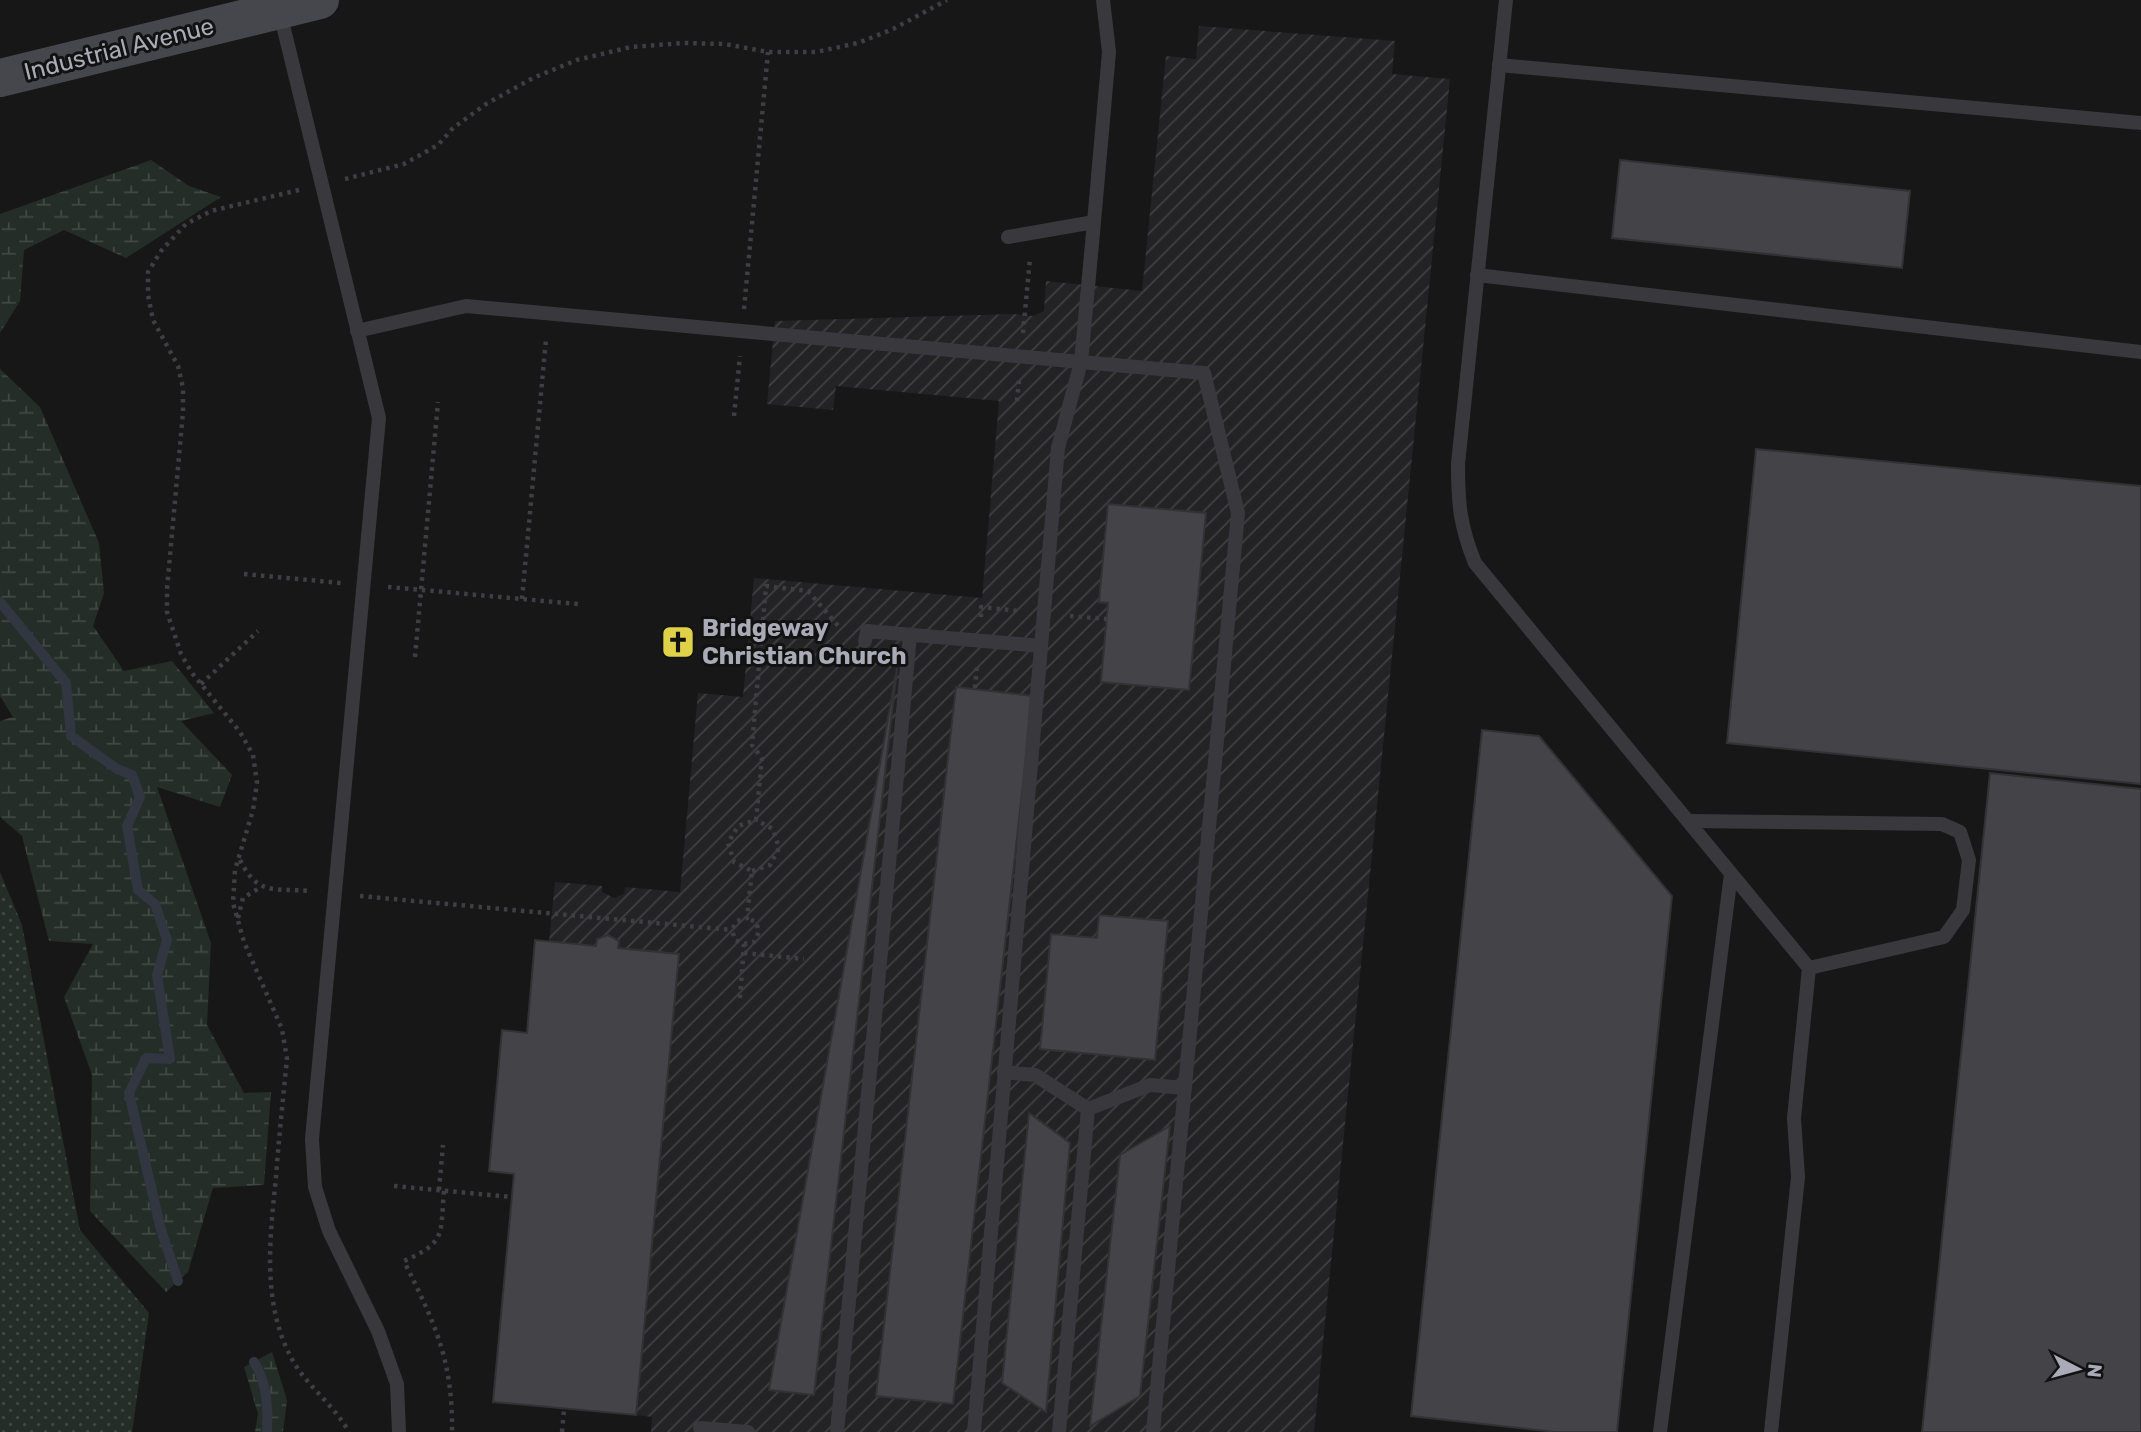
<svg xmlns="http://www.w3.org/2000/svg" width="2141" height="1432" font-family="Rubik,sans-serif">
  <defs>
    <pattern id="industrial-furrows" width="10" height="10" patternUnits="userSpaceOnUse" patternTransform="scale(1.75)"><rect width="10" height="10" fill="#232325"/><path d="M-1 1l2-2M0 10L10 0M9 11l2-2" fill="none" stroke="#404042"/></pattern>
    <pattern id="grass-dots" width="8" height="8" patternUnits="userSpaceOnUse" patternTransform="scale(1.75)"><rect width="8" height="8" fill="#252d28"/><path d="M2 2h.1M6 6h.1" fill="none" stroke="#424945" stroke-width="1.8" stroke-linecap="round"/></pattern>
    <pattern id="wetland-marsh" width="20" height="14" patternUnits="userSpaceOnUse" patternTransform="scale(1.75)"><rect width="20" height="14" fill="#252d28"/><path d="M1 5h8M5 5V1M11 12h8M15 12V8" fill="none" stroke="#424945"/></pattern>
  </defs>
  <rect width="100%" height="100%" fill="#171718"/>
  <path fill="url(#industrial-furrows)" d="M1199,26L1395,41L1392,74L1450,79L1314,1432H651L652,1417L636,1415L679,954L618,948L619,941L608,935L597,939L596,946L549,942L555,882L602,886V892L614,898L624,894L625,887L680,892L698,693L743,697L754,578L982,598L999,401L836,386L833,410L767,404L775,321L1013,314L1033,316L1044,311L1046,281L1142,291L1166,56L1196,59Z"/>
  <path fill="url(#grass-dots)" d="M0,872L22,925L80,1230L149,1313L132,1432H0Z"/>
  <g fill="url(#wetland-marsh)">
    <path d="M151,160L189,186L221,197L126,258L64,230L24,250L20,301L0,333V214Z"/>
    <path d="M0,369L40,407L99,543L104,593L93,626L124,671L172,661L214,713L181,721L232,775L220,807L157,787L211,943L207,1025L244,1093L271,1092L264,1185L213,1188L188,1272L166,1292L90,1211L92,1075L64,997L93,944L49,941L22,836L0,817V721L13,717L0,696Z"/>
    <path d="M272,1352L287,1400L283,1432H255L258,1414L244,1367Z"/>
  </g>
  <g fill="none" stroke-linecap="round" stroke-linejoin="round">
    <g stroke="#313640" stroke-width="10">
      <path d="M0,602L66,683L71,736L117,769L132,775L140,797L127,826L138,890L155,904L167,940L157,975L170,1059L146,1058L129,1093L161,1230L178,1281"/>
      <path d="M254,1362C267,1382 268,1408 267,1432"/>
    </g>
  </g>
  <g fill="#444448" stroke="#323134" stroke-width="2">
    <path d="M1620,160L1910,191L1902,268L1612,238Z"/>
    <path d="M1756,449L2141,486V784L1727,743Z"/>
    <path d="M1108,504L1206,513L1189,690L1101,682L1108,603L1099,602Z"/>
    <path d="M897,668L814,1395L769,1390Z"/>
    <path d="M956,687L1033,696L953,1404L876,1396Z"/>
    <path d="M1482,730L1539,736L1672,896L1617,1432H1555L1411,1416Z"/>
    <path d="M1990,773L2141,789V1432H1922Z"/>
    <path d="M1099,915L1168,921L1155,1060L1040,1049L1051,934L1097,938Z"/>
    <path d="M608,935L619,941L618,948L679,954L636,1415L493,1402L514,1174L489,1171L502,1030L527,1033L535,940L596,946L597,939Z"/>
    <path d="M1029,1113L1070,1143L1046,1412L1002,1383Z"/>
    <path d="M1170,1126L1140,1396L1090,1426L1120,1155Z"/>
  </g>
  <g fill="none" stroke-linecap="round" stroke-linejoin="round">
    <g stroke="#3e3e44" stroke-width="4.5" stroke-dasharray="3.5 5" stroke-linecap="butt">
      <path d="M345,179L404,164L438,145L453,128L486,104L533,78L577,60L631,47L684,43L725,44L768,52H816L858,43L893,29L947,0"/>
      <path d="M299,190L211,211L186,224L161,251L148,272V295L153,320L178,366L183,388V412L167,589V612L181,654L192,673L240,732L253,755L257,783L253,810L235,870L233,903L244,942L282,1029L287,1059C283,1098 279,1137 276,1177C270,1238 261,1304 293,1361C308,1387 334,1405 349,1432"/>
      <path d="M744,309L768,52"/>
      <path d="M1023,333L1030,258"/>
      <path d="M1017,401L1019,380"/>
      <path d="M734,416L740,356"/>
      <path d="M244,574L341,583"/>
      <path d="M388,587L578,604"/>
      <path d="M522,599L546,339"/>
      <path d="M1070,616L1107,619"/>
      <path d="M981,617V607L1019,611"/>
      <path d="M415,657L438,402"/>
      <path d="M201,684L258,631"/>
      <path d="M975,688L977,664"/>
      <path d="M240,860C258,896 273,888 310,891"/>
      <path d="M752,871L770,865L779,848L773,829L756,820"/>
      <path d="M360,896L732,930"/>
      <path d="M238,918L243,898L261,887"/>
      <path d="M744,944L754,942L759,932L756,922L747,918"/>
      <path d="M744,953L804,959"/>
      <path d="M740,998L744,944L735,940L732,930L737,921L747,918L752,871L734,862L728,843L738,826L756,820L762,758L752,745L766,586L808,591L841,629"/>
      <path d="M394,1186L512,1197"/>
      <path d="M439,1190L443,1145"/>
      <path d="M444,1191C440,1234 447,1242 404,1261C435,1324 453,1360 452,1432"/>
      <path d="M562,1432L564,1409"/>
    </g>
    <g stroke="#39383d" stroke-width="14">
      <path d="M1506,0L1458,464C1458,504 1460,526 1475,563L1809,968L1794,1118L1798,1177L1771,1432"/>
      <path d="M280,13L379,418L312,1139L315,1187L329,1231L378,1331L397,1384L399,1432"/>
      <path d="M1499,65L2141,123"/>
      <path d="M1094,222L1081,362L1204,373L1238,513L1153,1432"/>
      <path d="M1008,237L1094,222L1109,52L1103,0"/>
      <path d="M1477,275L2141,352"/>
      <path d="M357,331L466,306L1081,362L1058,448L974,1432"/>
      <path d="M865,641L867,631L1041,646"/>
      <path d="M1688,821L1942,824L1960,832L1969,860L1963,910L1944,937L1809,968"/>
      <path d="M1004,1072L1035,1075L1088,1109L1150,1085L1185,1088"/>
      <path d="M700,1428L748,1432"/>
      <path d="M837,1432L910,635"/>
      <path d="M1059,1432L1088,1109"/>
      <path d="M1660,1432L1731,874"/>
    </g>
    <path stroke="#46464d" stroke-width="38" d="M0,78L320,0"/>
  </g>
  <defs>
    <symbol id="church-square" viewBox="-11 -11 22 22"><rect x="-9" y="-9" width="18" height="18" rx="4" fill="#dfd148" stroke="#121213"/><path d="M-1.2-6h2.4v3.5h3.3v2.4h-3.3V6h-2.4V-.1h-3.3v-2.4h3.3Z" fill="#111"/></symbol>
  </defs>
  <g fill-rule="evenodd">
    <use href="#church-square" x="659" y="623" width="38" height="38"/>
  </g>
  <g text-anchor="middle" dominant-baseline="central" stroke-width="6" stroke-linejoin="round" paint-order="stroke">
    <g font-size="24" fill="#aaabb7" stroke="#121213">
      <text transform="translate(119 49) rotate(-14)">Industrial Avenue</text>
    </g>
    <g font-size="24" font-weight="bold" fill="#aaabb7" stroke="#121213" text-anchor="start">
      <text x="702" y="628">Bridgeway<tspan x="702" dy="28">Christian Church</tspan></text>
    </g>
  </g>
  <g transform="translate(2078 1369) rotate(96)" stroke="#121213" stroke-width="5" paint-order="stroke">
  <path d="M0-5L12 26L0 18L-12 26Z" fill="#aaabb7"/>
  <text y="-10" font-size="19" font-weight="bold" text-anchor="middle" fill="#aaabb7">N</text>
  </g>
</svg>
